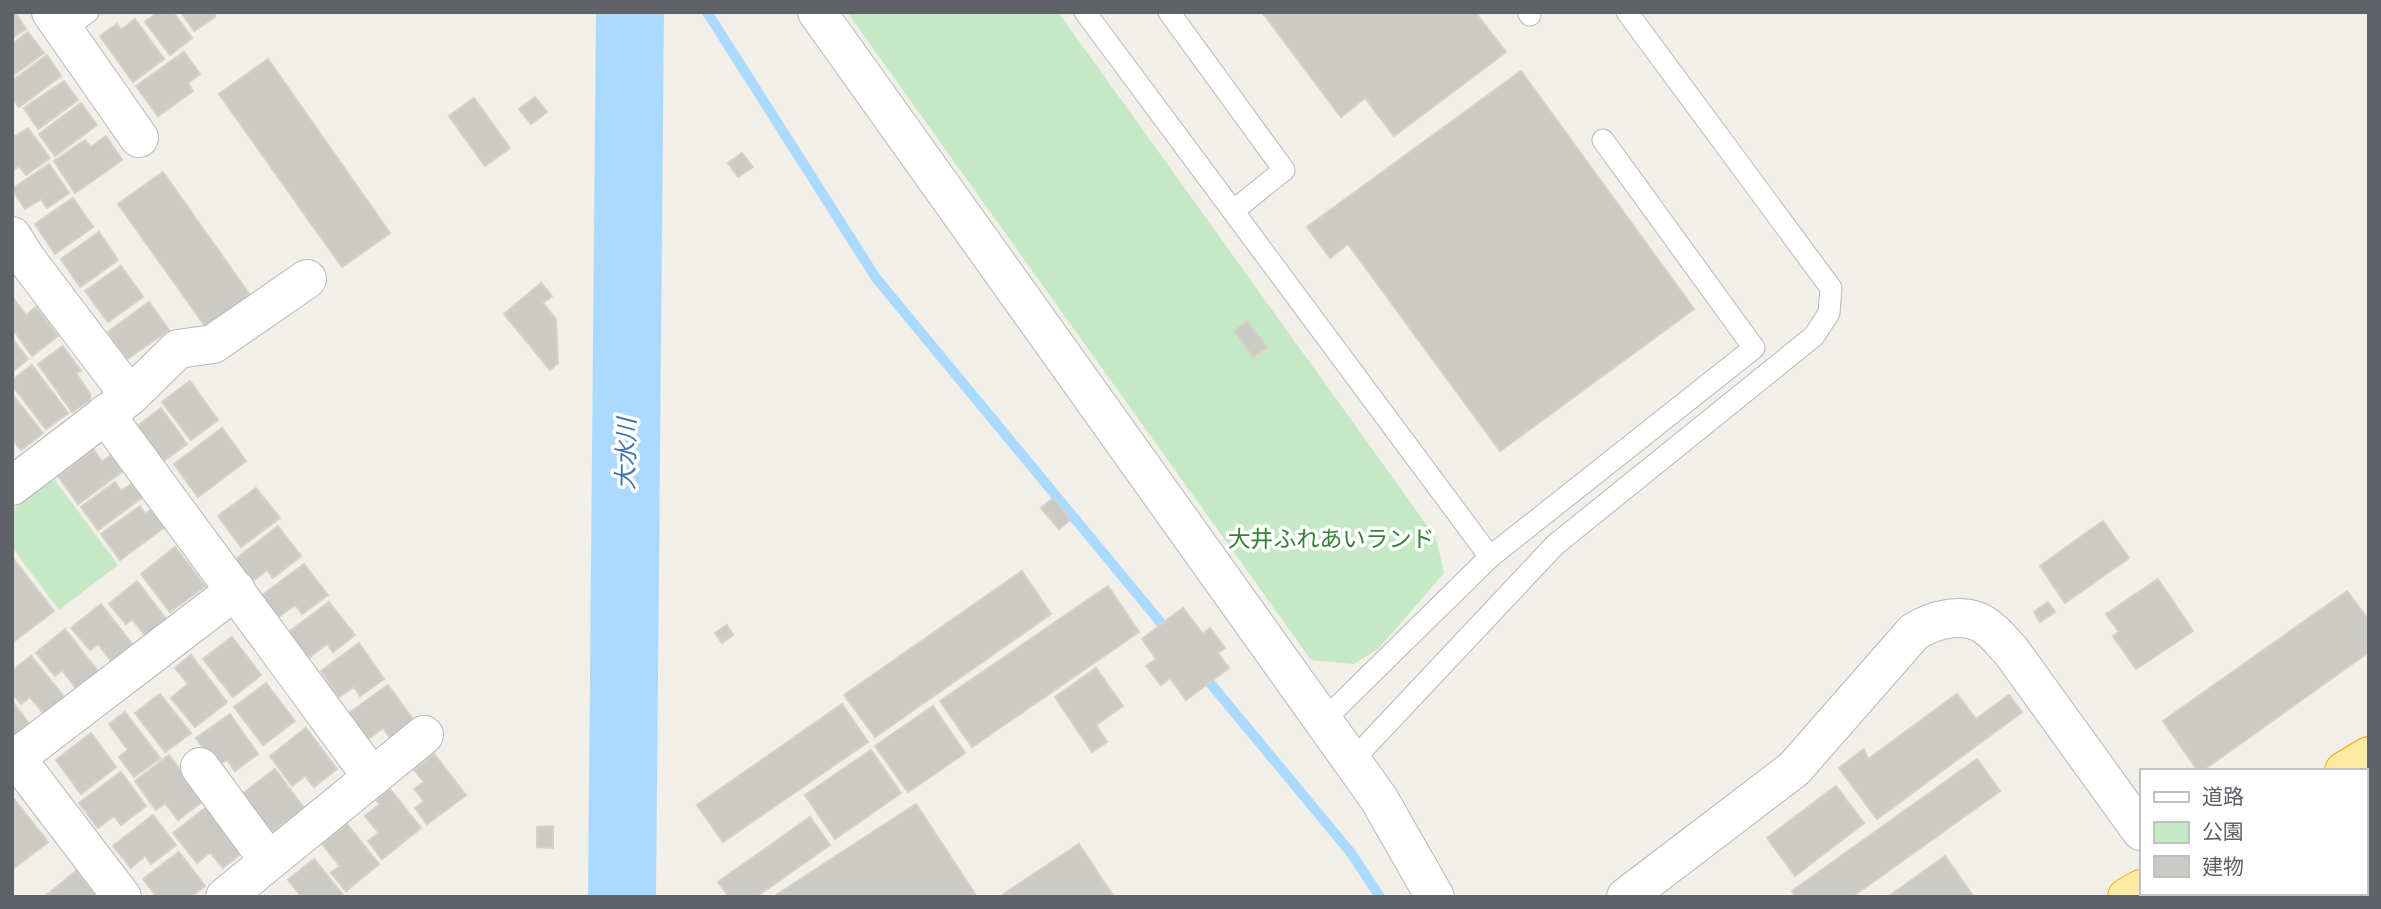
<svg xmlns="http://www.w3.org/2000/svg" width="2381" height="909" font-family="Cabin,'Noto Sans JP',sans-serif">
  <rect width="100%" height="100%" fill="#f1efe8"/>
  <g fill="#c5e8c5">
    <path d="M847,12H1058L1436,538L1444,573L1379,648L1354,664L1311,660Z"/>
    <path d="M54,479L118,565L59,610L12,547V510Z"/>
  </g>
  <g fill="none" stroke-linecap="round" stroke-linejoin="round">
    <g stroke="#aadaff" stroke-width="10">
      <path d="M707,12L876,278L1171,635"/>
      <path d="M1201,672L1351,853L1380,897"/>
    </g>
    <path stroke="#aadaff" stroke-width="68" d="M622,897L630,12"/>
  </g>
  <g fill="#cccac5" stroke="#d6d1c6" stroke-width="2">
    <path d="M12,12H15L26,29L12,38Z"/>
    <path d="M153,12H173L192,38L170,55L145,22L155,14Z"/>
    <path d="M181,12H215V17L194,31Z"/>
    <path d="M1262,12H1475L1506,52L1394,136L1365,98L1341,117Z"/>
    <path d="M135,19L164,59L133,82L100,36L117,24L121,30Z"/>
    <path d="M28,32L44,53L12,76V44Z"/>
    <path d="M184,52L200,74L188,83L193,91L158,116L136,86Z"/>
    <path d="M47,55L61,76L19,107L12,97V81Z"/>
    <path d="M268,59L390,233L342,267L219,94Z"/>
    <path d="M1521,71L1694,309L1500,451L1348,244L1330,258L1307,227Z"/>
    <path d="M64,81L78,100L38,129L24,108Z"/>
    <path d="M535,97L547,112L531,124L519,109Z"/>
    <path d="M474,98L510,148L485,166L449,116Z"/>
    <path d="M81,103L97,125L55,156L39,134Z"/>
    <path d="M28,128L50,158L26,175L19,166L12,171V138Z"/>
    <path d="M106,136L122,160L75,193L54,161L85,140L91,147Z"/>
    <path d="M742,153L753,167L738,177L728,163Z"/>
    <path d="M49,164L69,193L47,208L41,199L25,209L12,189Z"/>
    <path d="M163,172L252,298L208,330L118,204Z"/>
    <path d="M73,198L93,227L55,254L35,224Z"/>
    <path d="M99,232L118,260L80,287L61,259Z"/>
    <path d="M121,266L143,297L108,322L85,291Z"/>
    <path d="M541,283L552,296L543,303L556,319L558,363L550,370L504,314Z"/>
    <path d="M14,299L26,315L36,307L58,336L32,356L12,328V300Z"/>
    <path d="M149,302L169,330L127,359L108,332Z"/>
    <path d="M1247,321L1267,347L1253,357L1234,331Z"/>
    <path d="M12,338L28,359L12,372Z"/>
    <path d="M63,346L81,371L76,373L90,394V400L72,412L38,364Z"/>
    <path d="M32,365L68,413L46,429L12,385V380Z"/>
    <path d="M190,381L218,420L191,440L162,402Z"/>
    <path d="M12,394L43,433L21,450L12,439Z"/>
    <path d="M161,408L187,444L161,463L135,428Z"/>
    <path d="M222,428L246,461L198,497L174,464Z"/>
    <path d="M94,450L102,462L111,455L123,471L78,504L58,476Z"/>
    <path d="M115,482L121,491L133,483L143,497L98,530L81,507Z"/>
    <path d="M256,488L280,518L241,547L218,516Z"/>
    <path d="M1053,498L1070,520L1059,529L1041,508Z"/>
    <path d="M140,506L145,514L153,508L166,526L120,560L101,534Z"/>
    <path d="M2103,521L2129,558L2065,603L2040,566Z"/>
    <path d="M278,526L301,556L273,578L267,570L249,584L232,562Z"/>
    <path d="M175,547L205,586L170,612L141,574Z"/>
    <path d="M12,557L54,611L12,643Z"/>
    <path d="M304,564L328,595L302,614L295,605L277,618L261,596Z"/>
    <path d="M1022,571L1051,614L875,737L844,695Z"/>
    <path d="M2158,579L2193,631L2136,669L2113,636L2119,632L2106,614Z"/>
    <path d="M137,581L167,620L146,636L132,619L126,624L109,604Z"/>
    <path d="M1108,586L1139,632L972,747L940,701Z"/>
    <path d="M2347,591L2369,620V652L2202,771H2198L2163,721Z"/>
    <path d="M329,602L355,635L333,652L327,644L306,660L286,634Z"/>
    <path d="M2048,602L2055,612L2040,622L2034,612Z"/>
    <path d="M101,604L133,645L112,662L98,644L90,650L71,628Z"/>
    <path d="M1183,608L1203,634L1210,628L1225,648L1218,653L1229,668L1186,700L1170,678L1161,685L1146,666L1156,659L1142,639Z"/>
    <path d="M727,625L733,635L722,643L715,633Z"/>
    <path d="M65,629L100,674L78,691L62,670L55,676L36,653Z"/>
    <path d="M232,637L261,675L233,697L203,659Z"/>
    <path d="M359,643L384,679L360,696L354,687L339,697L321,671Z"/>
    <path d="M191,655L227,702L195,727L171,698L188,684L175,668Z"/>
    <path d="M31,656L66,699L46,716L30,697L21,704L12,693V671Z"/>
    <path d="M1096,668L1123,706L1096,725L1107,742L1092,752L1055,697Z"/>
    <path d="M266,683L295,721L263,745L234,707Z"/>
    <path d="M388,685L415,722L391,739L383,728L364,742L345,716Z"/>
    <path d="M160,694L191,733L165,752L135,713Z"/>
    <path d="M1957,694L1976,719L2009,695L2022,712L1877,819L1839,768L1864,749L1868,759Z"/>
    <path d="M12,701L31,726L12,740Z"/>
    <path d="M842,704L868,742L723,842L697,805Z"/>
    <path d="M933,706L965,753L908,792L875,746Z"/>
    <path d="M125,712L160,758L134,777L119,757L128,750L109,724Z"/>
    <path d="M230,714L258,754L235,771L227,760L216,766L196,738Z"/>
    <path d="M306,728L337,769L314,787L305,776L292,786L270,756Z"/>
    <path d="M91,733L116,767L81,794L56,760Z"/>
    <path d="M871,750L901,793L835,839L805,795Z"/>
    <path d="M434,754L466,795L427,824L415,808L424,801L414,789L424,782L414,770Z"/>
    <path d="M169,755L203,801L178,820L165,803L156,810L135,781Z"/>
    <path d="M1977,759L2000,791L1852,897H1796L1792,891Z"/>
    <path d="M275,769L304,808L270,834L241,795Z"/>
    <path d="M121,772L146,806L121,825L114,816L98,828L79,803Z"/>
    <path d="M1836,786L1864,823L1795,876L1767,838Z"/>
    <path d="M390,789L421,828L382,859L368,841L379,833L365,816L380,804L376,800Z"/>
    <path d="M15,800L48,842L13,869L12,802Z"/>
    <path d="M916,804L977,897H777L776,895Z"/>
    <path d="M208,806L244,851L223,868L210,852L197,863L173,833Z"/>
    <path d="M153,815L176,845L151,864L145,856L131,868L113,846Z"/>
    <path d="M810,817L830,845L756,897H729L718,882Z"/>
    <path d="M347,824L379,864L346,891L331,873L340,866L322,844Z"/>
    <path d="M553,826V848L537,847V827Z"/>
    <path d="M1079,844L1114,897H999Z"/>
    <path d="M179,852L205,886L191,897H157L143,879Z"/>
    <path d="M1945,856L1974,897H1888Z"/>
    <path d="M314,859L343,895L341,897H298L300,895L288,880Z"/>
    <path d="M2367,869L2369,871V897H2328L2333,893H2365Z"/>
    <path d="M76,871L95,894L91,897H44Z"/>
  </g>
  <g fill="none" stroke-linecap="round" stroke-linejoin="round">
    <defs>
      <g id="service">
        <path d="M1085,12L1490,557"/>
        <path d="M1169,12L1284,170L1233,211"/>
        <path d="M1528,12L1530,15"/>
        <path d="M63,30L88,12"/>
        <path d="M1323,721L1490,557L1754,348L1603,140"/>
        <path d="M1352,761L1555,545L1814,336L1829,313L1831,288L1627,12"/>
      </g>
      <g id="minor">
        <path d="M51,12L139,138"/>
        <path d="M12,236L27,260L130,396"/>
        <path d="M105,414L372,777"/>
        <path d="M12,486L130,396L178,349L213,344L307,279"/>
        <path d="M16,758L122,897"/>
        <path d="M12,761L236,590"/>
        <path d="M200,767L269,861"/>
        <path d="M225,897L424,735"/>
      </g>
      <g id="tertiary">
        <path d="M817,12L1379,799L1435,897"/>
        <path d="M2186,893L2188,897"/>
        <path d="M1626,897L1794,769L1914,632C1934,619 1966,611 1987,627C1996,633 2003,643 2011,651L2141,831"/>
      </g>
      <g id="trunk">
        <path d="M2344,771L2369,756"/>
        <path d="M2365,810L2369,807"/>
        <path d="M2127,897L2141,889"/>
        <path d="M2220,897L2226,893"/>
      </g>
    </defs>
    <use href="#service" stroke="#b5b8bc" stroke-width="23"/>
    <use href="#minor" stroke="#b5b8bc" stroke-width="40"/>
    <use href="#tertiary" stroke="#b5b8bc" stroke-width="40"/>
    <use href="#trunk" stroke="#f9ab00" stroke-width="40"/>
    <use href="#service" stroke="#fff" stroke-width="21"/>
    <use href="#minor" stroke="#fff" stroke-width="38"/>
    <use href="#tertiary" stroke="#fff" stroke-width="38"/>
    <use href="#trunk" stroke="#feeaa1" stroke-width="38"/>
  </g>
  <g text-anchor="middle" dominant-baseline="central" stroke-width="7" stroke-linejoin="round" paint-order="stroke">
    <g font-size="23" fill="#348238" stroke="#fff">
      <text x="1331" y="539">大井ふれあいランド</text>
    </g>
    <g font-size="24" font-style="italic" fill="#4174aa" stroke="#fff">
      <text transform="translate(626 454) rotate(-89)">大水川</text>
    </g>
  </g>
  <rect width="2381" height="909" fill="none" stroke="#5f6368" stroke-width="28"/>
  <rect x="2140" y="769" width="228" height="126" fill="#ffffff" stroke="#bfc1c3" stroke-width="2"/>
  <rect x="2154" y="792" width="35" height="10" fill="#ffffff" stroke="#bfc1c3" stroke-width="2"/>
  <text x="2202" y="804" font-size="21" fill="#5f6368">道路</text>
  <rect x="2154" y="822" width="35" height="21" fill="#c5e8c5" stroke="#bfc1c3" stroke-width="2"/>
  <text x="2202" y="839" font-size="21" fill="#5f6368">公園</text>
  <rect x="2154" y="856" width="35" height="21" fill="#cccac5" stroke="#bfc1c3" stroke-width="2"/>
  <text x="2202" y="874" font-size="21" fill="#5f6368">建物</text>
</svg>
